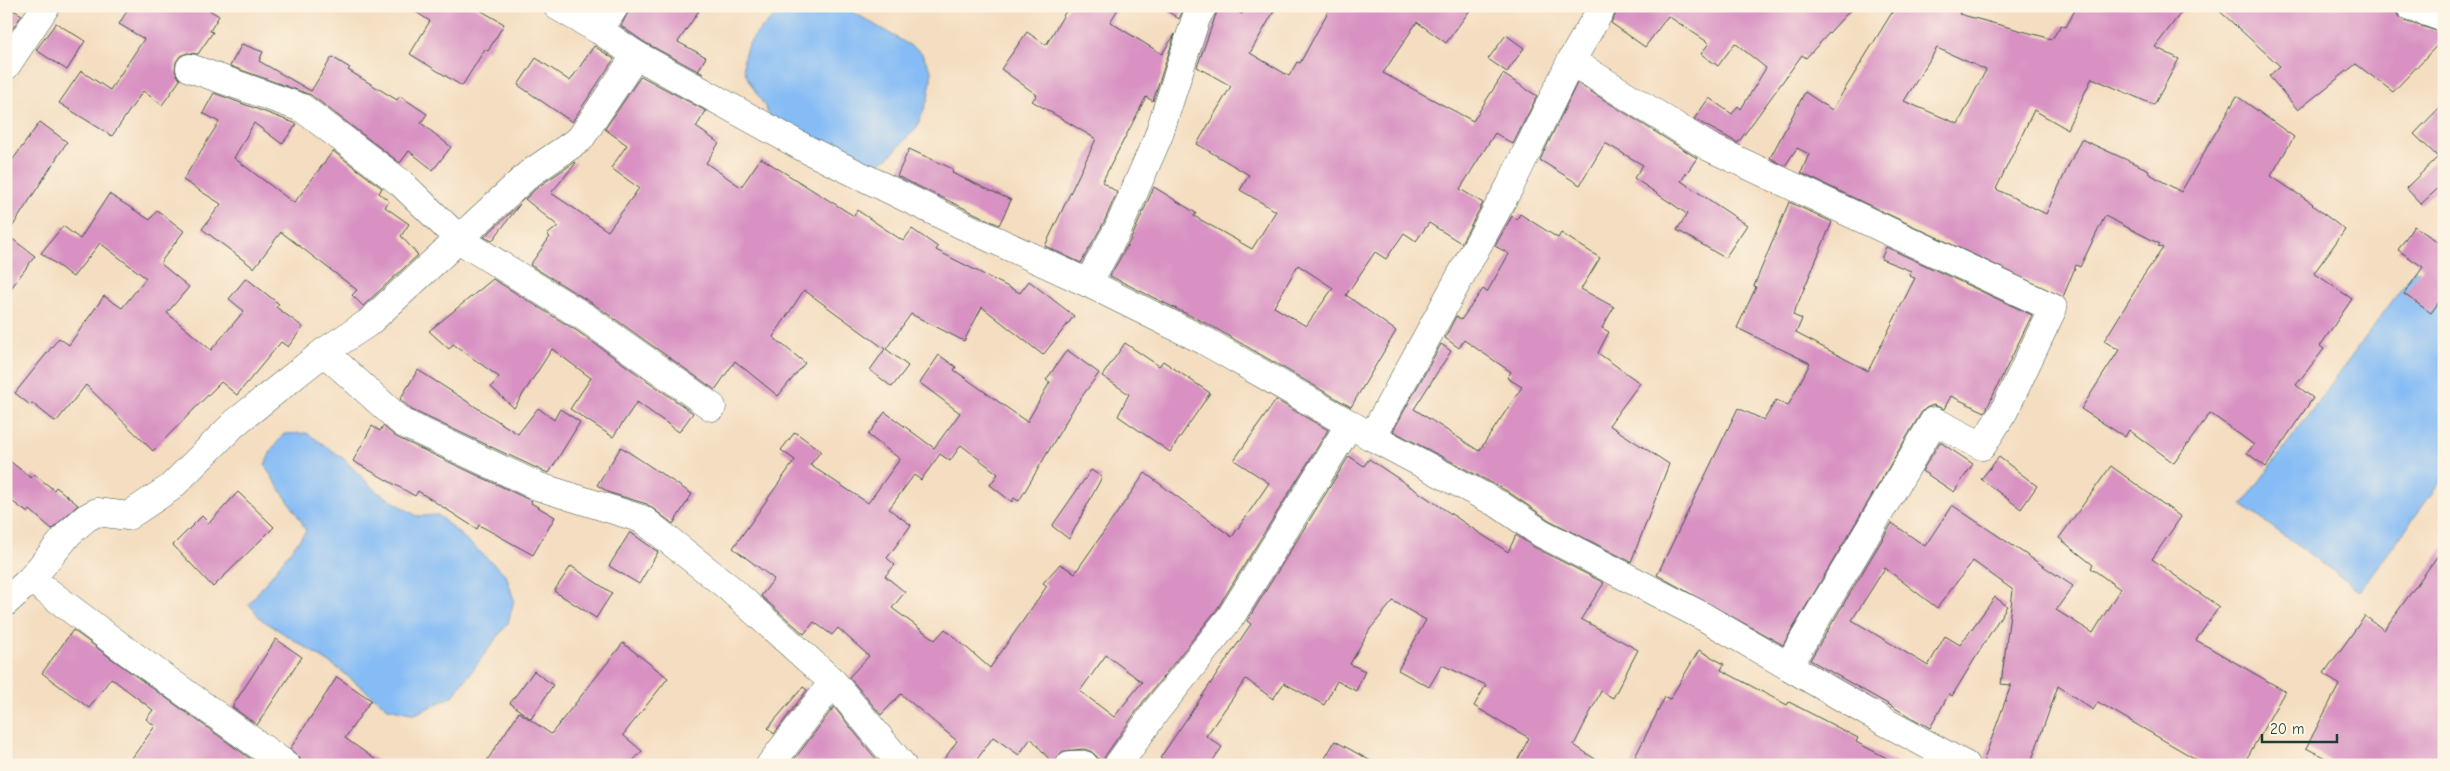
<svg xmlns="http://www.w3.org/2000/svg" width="2450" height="771" font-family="'Comic Neue',sans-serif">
  <rect width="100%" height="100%" fill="#fcf5e5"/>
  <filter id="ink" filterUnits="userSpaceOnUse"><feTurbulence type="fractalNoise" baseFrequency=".02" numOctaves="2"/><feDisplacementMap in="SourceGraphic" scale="10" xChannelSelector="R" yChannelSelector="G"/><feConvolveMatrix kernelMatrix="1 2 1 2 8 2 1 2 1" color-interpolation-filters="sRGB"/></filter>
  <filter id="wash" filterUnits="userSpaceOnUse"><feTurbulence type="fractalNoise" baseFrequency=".0096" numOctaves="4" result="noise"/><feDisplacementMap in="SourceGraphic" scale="20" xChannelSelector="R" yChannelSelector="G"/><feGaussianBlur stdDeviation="1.12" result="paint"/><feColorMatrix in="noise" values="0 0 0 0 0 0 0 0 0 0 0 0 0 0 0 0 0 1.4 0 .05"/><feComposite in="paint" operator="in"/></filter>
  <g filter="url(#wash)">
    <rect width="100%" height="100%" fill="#f4ddc0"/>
    <g fill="#85bcf5" stroke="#527c94">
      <path d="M787,6H843L921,52L932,72L928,99L917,127L888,158L870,168L771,121C766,105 757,95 749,81C730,48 765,26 787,6Z"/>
      <path d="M2415,270L2444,291V477L2360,591L2242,505Z"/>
      <path d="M307,433L343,458L376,491L417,516L438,515L506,575L514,600L508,623L453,696L415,714L388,708L336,667L261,619L249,604L306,531C295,507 277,488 265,465L272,449L284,434Z"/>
    </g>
    <g id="blocks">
      <g fill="#d891c2" fill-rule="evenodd">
        <path d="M6,6L22,15L6,37Z"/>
        <path d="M130,6H203L219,16L210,31L213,32L198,54L187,53L180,56L176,62L175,71L180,80L162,105L143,91L112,136L59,103L81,71L110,90L144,39L119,24Z"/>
        <path d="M406,6H473L504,24L488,51L485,49L462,86L410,54L430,21Z"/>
        <path d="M631,6H702L678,42L706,57L698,71L703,74L644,42L621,26Z"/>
        <path d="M1069,6H1120L1110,22L1162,54L1175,34L1153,101L1146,97L1102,182L1117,192L1104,222L1081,263L1045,246L1096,139L1032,101L1037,95L1001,69L1027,32L1046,45Z"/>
        <path d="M1160,6H1185L1179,19Z"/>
        <path d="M1219,6H1225L1242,14L1247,6H1277L1250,53L1289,76L1297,62L1300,63L1331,6H1473L1446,43L1417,22L1383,73L1473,121L1503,74L1537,96L1513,144L1495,133L1460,189L1483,203L1461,243L1429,223L1416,241L1404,233L1386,259L1375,252L1346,295L1396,331L1351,407L1213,327L1110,276L1132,237L1154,187L1196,213L1194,216L1252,249L1276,211L1240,190L1249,175L1197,144L1231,86L1197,67ZM1298,265L1333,288L1306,326L1274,307Z"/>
        <path d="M1619,6H1854L1806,58L1802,55L1738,143L1694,119L1709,98L1732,114L1738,106L1741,109L1766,68L1735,43L1718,66L1701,54L1709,43L1668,16L1645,47L1611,23Z"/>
        <path d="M1896,6H1964L1959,14L2052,39L2061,25L2066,27L2077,6H2186L2155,47L2179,59L2154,105L2092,78L2067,129L2034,110L1996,189L2046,214L2081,139L2149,170L2148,173L2181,192L2237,96L2294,137L2271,176L2313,204L2312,205L2345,230L2314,273L2352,299L2320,346L2324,349L2296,385L2313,398L2266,467L2247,453L2254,445L2210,413L2174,463L2129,430L2125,437L2081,409L2119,350L2104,341L2138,286L2137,285L2163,248L2158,246L2160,244L2105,216L2080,267L2076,265L2063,297L1801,173L1809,154L1797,148L1785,166L1770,158L1805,92L1832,110ZM1937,48L1986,70L1958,124L1904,101Z"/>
        <path d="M2214,6H2395L2398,16L2404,21L2444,33V38L2393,92L2356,64L2298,110L2269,76L2280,66Z"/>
        <path d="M56,23L85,41L67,70L36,50Z"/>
        <path d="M1506,35L1524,48L1507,72L1488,59Z"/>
        <path d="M242,44L263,52L259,61L311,91L332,57L350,68L348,70L397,100L400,96L427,114L421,123L451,147L433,170L409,151L400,163L311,95L230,66Z"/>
        <path d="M594,46L614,59L572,122L518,85L536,58L570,81Z"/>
        <path d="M641,76L706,111L696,127L719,143L706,163L741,187L761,158L854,216L857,210L903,241L912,229L938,247L936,250L1020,293L1029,281L1074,316L1043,355L982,307L964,341L911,314L886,349L908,366L892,387L870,370L885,349L804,290L773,337L805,363L778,396L735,361L715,390L595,305L530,265L550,237L547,235L558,226L525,199L539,186L575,162L576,163L551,193L608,231L639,188L611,168L627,145L605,129Z"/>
        <path d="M1577,83L1697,158L1681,181L1747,225L1725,258L1677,230L1687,214L1634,178L1643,165L1605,143L1580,185L1540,160Z"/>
        <path d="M214,93L297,124L282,144L254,123L234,158L294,203L333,151L382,188L379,193L389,201L385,207L409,224L401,236L418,255L363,306L352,295L357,290L281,232L254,268L202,229L221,204L183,180L219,122L203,113Z"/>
        <path d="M2444,103V183L2421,204L2406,188L2438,157L2414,134Z"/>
        <path d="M40,122L67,142L7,235L35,256L6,295V169Z"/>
        <path d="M909,149L953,169L952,173L1011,200L999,225L897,176Z"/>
        <path d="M109,194L150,220L157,210L184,231L160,263L189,287L167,313L211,350L244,311L229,299L246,278L279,304L276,307L303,327L288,347L281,342L237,395L221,382L153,451L86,385L56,422L32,403L30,405L15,393L59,338L69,345L104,296L122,308L146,278L100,243L73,277L41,253L63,226L80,239Z"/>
        <path d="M1789,202L1832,222L1793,315L1802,319L1796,333L1868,371L1915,278L1909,276L1911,271L1881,259L1886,247L2032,315L1985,412L1951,396L1944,409L1933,405L1926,408L1921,413L1783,645L1657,575L1738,408L1764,420L1776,400L1788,406L1810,363L1737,328L1756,287L1754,286Z"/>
        <path d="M520,204L492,241L484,237Z"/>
        <path d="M1520,214L1558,238L1561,233L1600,258L1581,289L1614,307L1602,328L1609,332L1598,353L1640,383L1609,425L1669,464L1631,562L1549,520L1507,491L1393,431L1441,344L1451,351L1414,409L1479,451L1522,387L1507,378L1511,372L1464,340L1459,348L1445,338L1456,316L1461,320L1483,289L1487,292L1509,254L1495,246L1512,216L1517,219Z"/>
        <path d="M2414,226L2440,243L2444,237V295L2431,313L2404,294L2423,267L2398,250Z"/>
        <path d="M493,279L577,331L693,413L679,432L637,402L613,437L570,409L591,378L552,349L514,408L491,387L499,377L453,344L449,349L429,331Z"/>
        <path d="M1125,343L1159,366L1163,361L1210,393L1170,452L1118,416L1129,394L1102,376Z"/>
        <path d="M1067,350L1099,373L1075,406L1019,501L1014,498L1012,502L990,485L998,474L961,445L950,461L940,454L921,480L914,475L889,509L911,525L887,558L895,565L885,576L905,592L892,608L935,640L945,629L990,668L1047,586L1043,583L1060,564L1075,573L1145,473L1232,537L1269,483L1234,460L1276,400L1328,430L1217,609L1143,702L1105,756L1103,765H1100L1098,758L1092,752L1084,749L1063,751L1057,757L1054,765L1031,738L1019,755L993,737L973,765H940L957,741L901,694L881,715L849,677L869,656L838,628L832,635L814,622L804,634L761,596L774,579L733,548L795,460L781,450L795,432L821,451L810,465L868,503L900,459L868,435L885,412L934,448L960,413L920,383L939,355L956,367L954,370L1027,422L1050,382L1046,380ZM1106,655L1142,682L1114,717L1080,691Z"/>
        <path d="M418,370L518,434L538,408L554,420L560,409L580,422L549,473L543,471L412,410L400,399Z"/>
        <path d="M372,426L380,431L383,426L396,437L532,501L531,503L555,517L533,555L479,525L477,529L418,491L415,496L353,461Z"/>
        <path d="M1940,442L1973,464L1954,492L1922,471Z"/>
        <path d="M621,447L692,494L673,524L647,504L610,493L597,485Z"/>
        <path d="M1349,456L1364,466L1369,459L1508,552L1516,535L1534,547L1604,583L1581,619L1638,650L1613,698L1601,691L1574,745L1604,765H1515L1529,738L1474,706L1486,685L1442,665L1429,687L1398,670L1426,620L1393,601L1370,629L1350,664L1365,671L1356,691L1337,681L1324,705L1284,683L1273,699L1246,679L1206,736L1222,747L1210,765H1170L1160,758L1251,624L1247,621Z"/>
        <path d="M1999,457L2037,486L2021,509L1981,479Z"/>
        <path d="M6,458L31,478L34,474L54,490L56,487L78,505L52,529L30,510L28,513L6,497Z"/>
        <path d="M2111,466L2181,517L2152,559L2219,607L2196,640L2285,691L2243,765H2206L2098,702L2093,710L2058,686L2030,765H1982L2011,685L2001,684L2013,590L1973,561L1937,608L1885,568L1852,620L1928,666L1945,636L1960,645L1995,597L2007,606L1952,696L1949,694L1930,728L1810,660L1892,523L1925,546L1952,505L2073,586L2056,610L2093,633L2120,589L2091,568L2093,565L2059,538Z"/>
        <path d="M1091,470L1102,477L1069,539L1052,526Z"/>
        <path d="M238,492L274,527L213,587L173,545L202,516L209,523Z"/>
        <path d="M630,532L658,552L639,584L609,566Z"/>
        <path d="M2444,547V765H2339L2306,748L2339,685L2324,673L2365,616L2384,630Z"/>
        <path d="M571,566L612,593L596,618L554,591Z"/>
        <path d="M73,630L115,661L259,765H127L155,726L146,719L153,710L111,678L89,708L42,673Z"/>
        <path d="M276,639L302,657L257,725L232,707Z"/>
        <path d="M623,643L668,678L623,735L642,751L629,765H484L519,712L551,734Z"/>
        <path d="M1699,650L1724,664L1721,670L1787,705L1789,702L1858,738L1856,742L1900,765H1631L1665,697L1670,699Z"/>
        <path d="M534,671L553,685L531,719L510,703Z"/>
        <path d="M337,677L371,700L345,738L383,765H301L300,758L290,749Z"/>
        <path d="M803,687L807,690L774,734L768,728Z"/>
        <path d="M834,707L881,765H790Z"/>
        <path d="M1335,741L1378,765H1321Z"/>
      </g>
    </g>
  </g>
  <g filter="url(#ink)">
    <use href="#blocks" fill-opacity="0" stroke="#3f5549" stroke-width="1"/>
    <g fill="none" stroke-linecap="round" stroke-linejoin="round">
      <defs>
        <g id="minor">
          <path d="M2410,6L2444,18"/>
          <path d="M599,30L615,6"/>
          <path d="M1571,61L1603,6"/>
          <path d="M6,66L46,6"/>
          <path d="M190,68L302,108L401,183L460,240L586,318L712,407"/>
          <path d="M1088,283L1118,229L1158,137L1196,18L1203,6"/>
          <path d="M324,352L403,423L537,486L642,519L728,587L833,682L902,765"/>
          <path d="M1372,437L1510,186L1571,61L1709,147L2053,308L2004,411L1982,446L1934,421L1788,666"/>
          <path d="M31,579L124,649L286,765"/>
          <path d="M6,602L31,579L69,533L86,518L97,512L128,516L170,488L235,423L324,352L368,323L529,174L580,139L636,55"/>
          <path d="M770,765L833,682"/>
          <path d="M1070,765H1084"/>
          <path d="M1118,765L1156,711L1230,618L1350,424"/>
        </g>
        <path id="tertiary" d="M557,6L599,30L636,55L808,150L960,224L1088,283L1205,341L1372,437L1500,505L1541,533L1704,617L1867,712L1965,765"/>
      </defs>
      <use href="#minor" stroke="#3f5549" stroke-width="29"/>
      <use href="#tertiary" stroke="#3f5549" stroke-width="29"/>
      <use href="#minor" stroke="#fff" stroke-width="28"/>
      <use href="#tertiary" stroke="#fff" stroke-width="28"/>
    </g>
  </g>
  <rect width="2450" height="771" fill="none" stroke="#fcf5e5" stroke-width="25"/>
  <path d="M2262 734v8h75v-8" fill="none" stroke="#1f3d34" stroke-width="2.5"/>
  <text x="2270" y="734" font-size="15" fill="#1f3d34" stroke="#fcf5e5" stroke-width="4" paint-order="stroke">20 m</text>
</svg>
